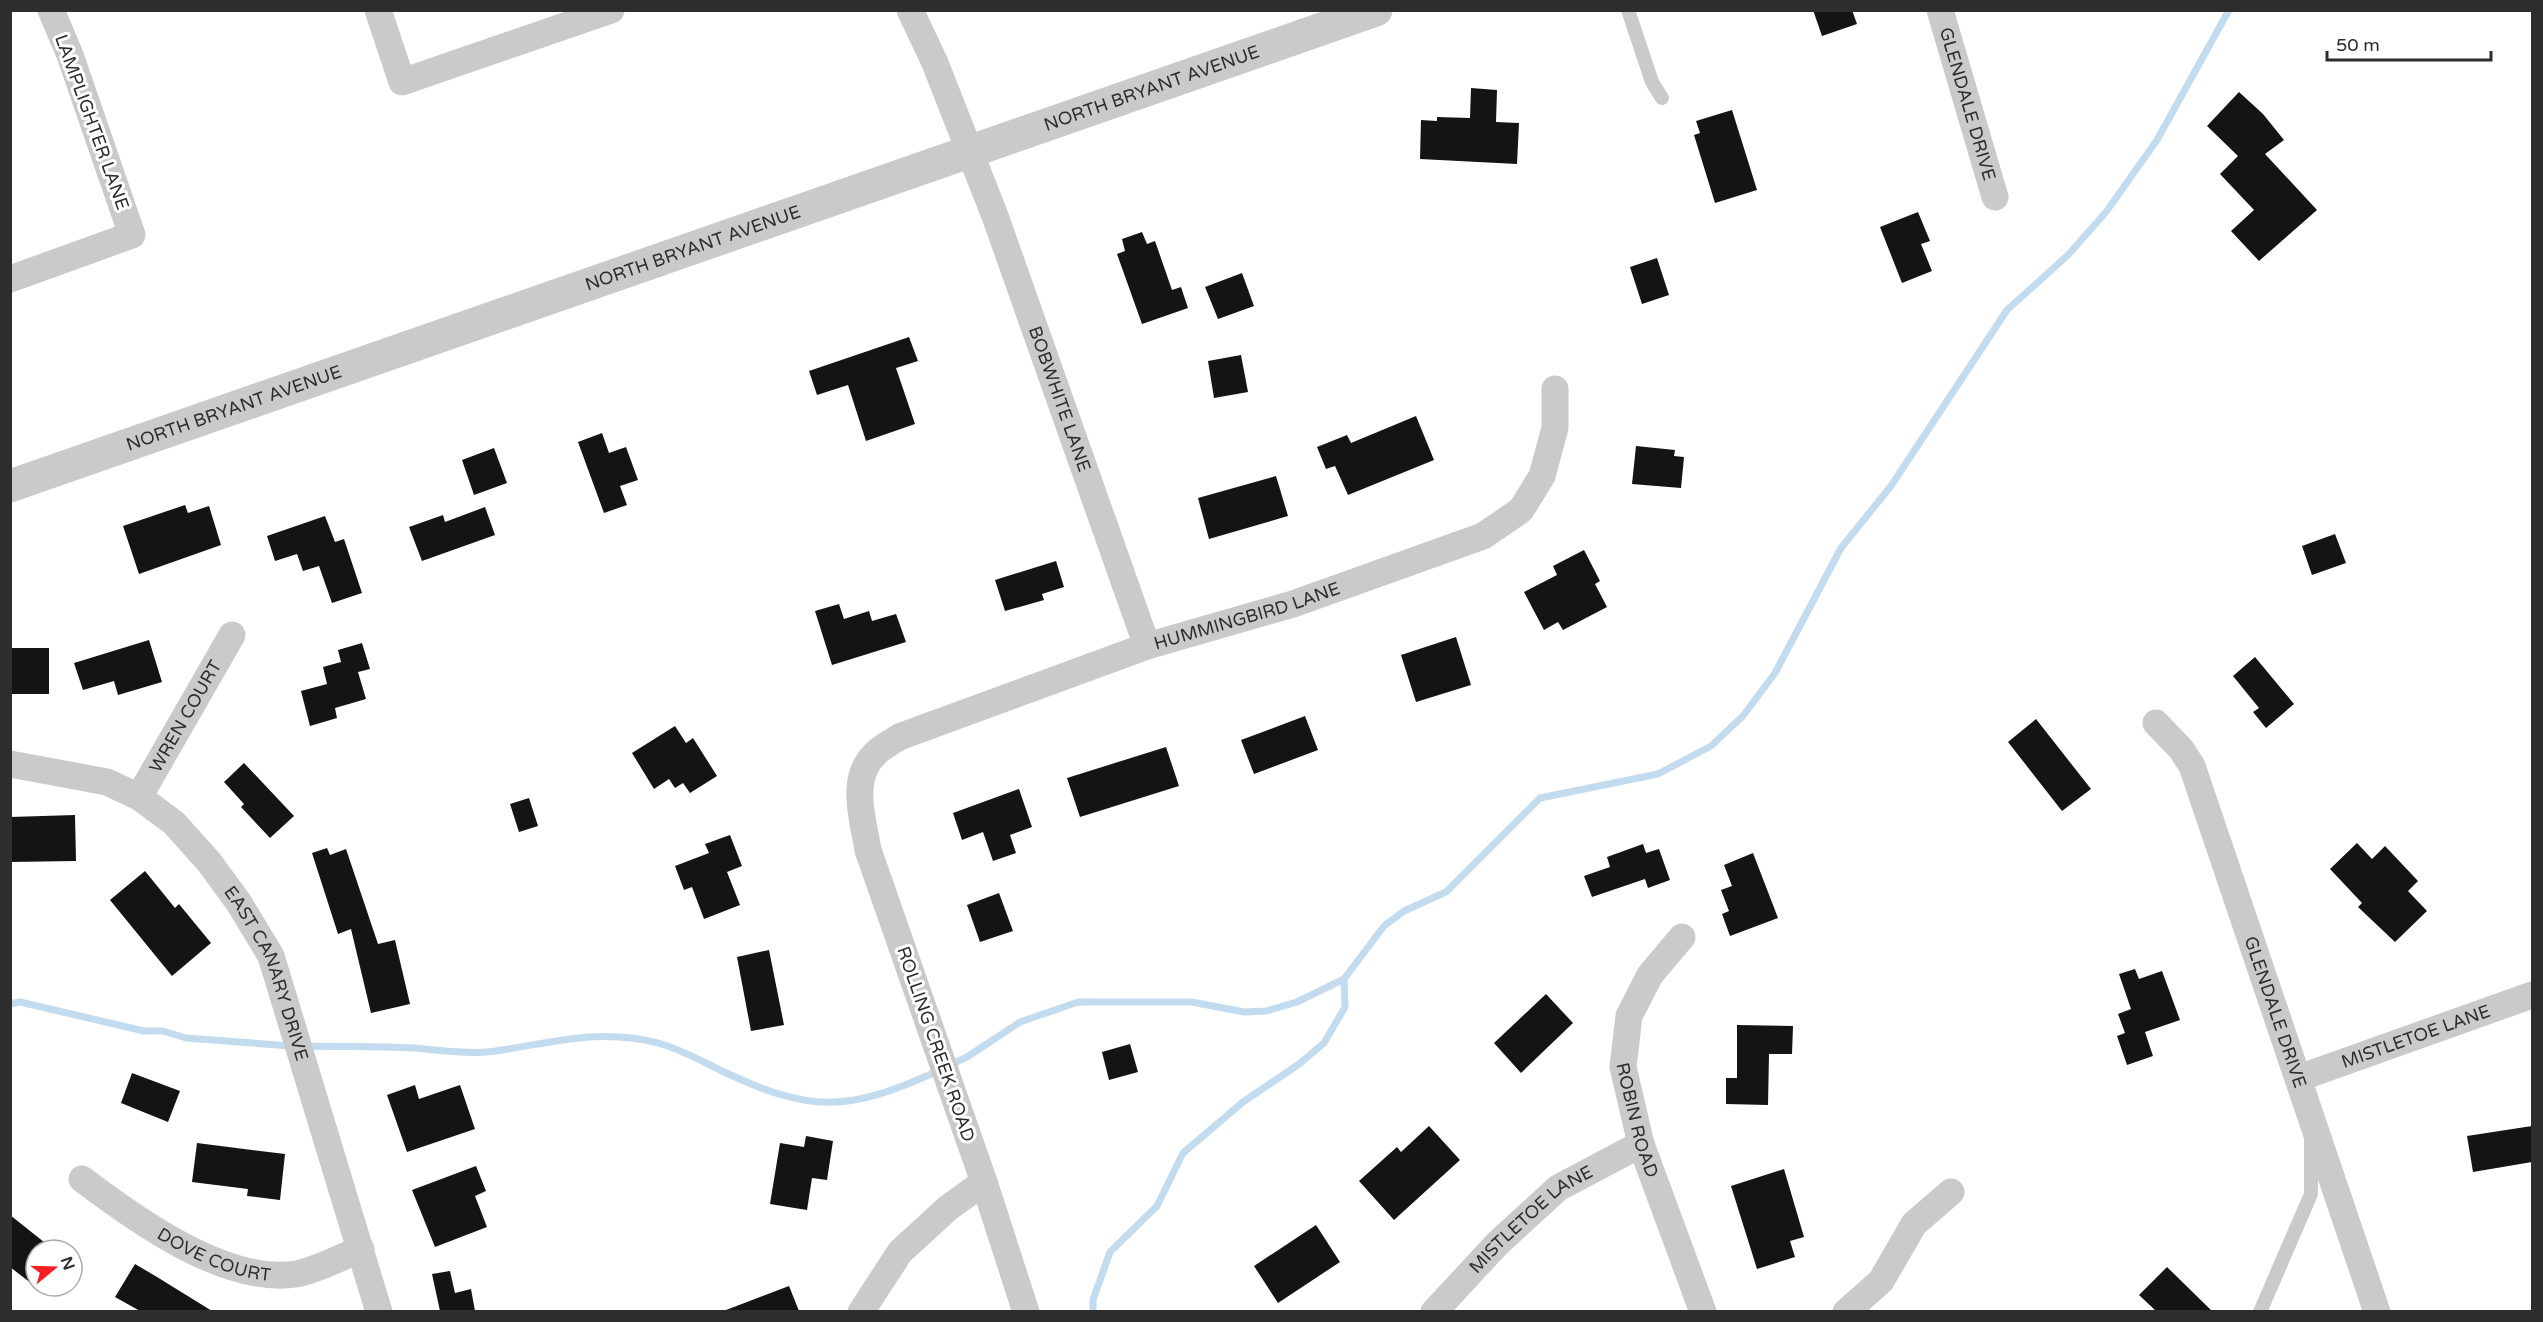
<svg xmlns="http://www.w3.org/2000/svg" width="2543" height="1322" font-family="'Varela Round',sans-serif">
  <rect width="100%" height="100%" fill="#fff"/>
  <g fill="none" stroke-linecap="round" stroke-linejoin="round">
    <g stroke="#c2dbee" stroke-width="7">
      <path d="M10,1004L20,1002L144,1031H163L186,1038L291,1046"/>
      <path d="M305,1046C342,1047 378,1046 414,1048C438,1050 464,1054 487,1052C531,1047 573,1034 618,1037C661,1039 682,1051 720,1070C812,1114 848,1112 940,1070"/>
      <path d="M950,1065L967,1057L1020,1022L1078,1002H1192L1244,1012L1266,1011L1297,1002L1344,979L1384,926L1404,911L1446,892L1540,798L1658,774L1711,746L1743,716L1775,673L1841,548L1891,486L2007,310L2068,255L2106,212L2157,140L2229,10"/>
      <path d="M1093,1312V1300L1110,1252L1157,1206L1183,1153L1243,1102L1299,1064L1324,1043L1345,1007L1344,979"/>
    </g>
  </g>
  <g fill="#141414">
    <path d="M1813,10H1852L1857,24L1822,36Z"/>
    <path d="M1471,88L1497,90L1496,122L1519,123L1517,164L1420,159L1421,120L1437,121V117L1470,118Z"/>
    <path d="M2239,92L2263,114L2284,140L2265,154L2317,210L2259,261L2231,231L2254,210L2220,174L2238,156L2207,126Z"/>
    <path d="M1732,110L1757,190L1715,203L1694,135L1700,133L1696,121Z"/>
    <path d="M1918,212L1930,241L1921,244L1932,271L1902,283L1880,227Z"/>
    <path d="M1142,232L1147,244L1155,241L1172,290L1181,287L1188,308L1142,324L1117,254L1125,251L1122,239Z"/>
    <path d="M1657,258L1669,295L1642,304L1630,267Z"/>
    <path d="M1242,273L1254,306L1218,319L1205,287Z"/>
    <path d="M909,337L918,361L896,368L915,424L866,441L848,385L817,395L809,371Z"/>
    <path d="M1241,355L1248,392L1214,398L1208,361Z"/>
    <path d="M1416,416L1434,460L1348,495L1335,466L1326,469L1317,447L1347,435L1351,443Z"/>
    <path d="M602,433L609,453L626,447L638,480L620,486L627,505L604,513L578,442Z"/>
    <path d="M1636,446L1675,450L1674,456L1684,457L1681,488L1632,484Z"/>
    <path d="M494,448L507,483L474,495L462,460Z"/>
    <path d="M1276,476L1288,516L1209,539L1198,498Z"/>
    <path d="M185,505L188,513L209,506L221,545L139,574L123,526Z"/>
    <path d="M485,507L495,535L422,561L409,527L443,515L445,522Z"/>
    <path d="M325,516L335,542L344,539L362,593L332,603L319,566L303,571L297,554L275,561L267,536Z"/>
    <path d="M2335,534L2346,563L2312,575L2302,546Z"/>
    <path d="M1584,550L1600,581L1595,584L1607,607L1563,630L1558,622L1544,630L1524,592L1557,575L1553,566Z"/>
    <path d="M1056,561L1064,587L1042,594L1044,600L1005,611L995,580Z"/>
    <path d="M839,604L844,619L869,611L872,621L896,614L906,642L832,665L815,611Z"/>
    <path d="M1456,637L1471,685L1416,702L1401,655Z"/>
    <path d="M149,640L162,682L118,695L114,681L83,690L74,663Z"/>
    <path d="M362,643L370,669L358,672L366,699L335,708L337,718L310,726L301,691L327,684L323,667L341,662L338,650Z"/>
    <rect x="10" y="648" width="39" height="46"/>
    <path d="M2255,657L2294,704L2266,728L2253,712L2259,708L2233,676Z"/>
    <path d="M1305,716L1318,750L1254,774L1241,740Z"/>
    <path d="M2036,719L2091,789L2062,811L2008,742Z"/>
    <path d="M675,726L686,743L693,738L717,776L690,793L683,783L675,788L669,779L654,789L632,753Z"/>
    <path d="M1166,747L1179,786L1080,817L1067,778Z"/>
    <path d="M244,763L294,816L270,838L241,807L244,804L224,782Z"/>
    <path d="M1019,789L1032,827L1010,835L1016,853L993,861L983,832L962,840L953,813Z"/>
    <path d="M529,798L538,826L519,832L510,804Z"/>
    <path d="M75,815L76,861L10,862V817Z"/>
    <path d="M730,835L742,866L727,872L740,905L704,919L692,887L684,890L675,866L709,853L705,844Z"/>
    <path d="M2357,843L2372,859L2385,846L2418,881L2408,891L2427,911L2395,942L2358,907L2362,903L2330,869Z"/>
    <path d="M1643,844L1646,853L1659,849L1670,880L1648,888L1645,879L1592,897L1584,876L1610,867L1607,857Z"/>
    <path d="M327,848L330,855L346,849L378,944L395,940L410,1004L371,1013L351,929L338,934L312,853Z"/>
    <path d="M1753,853L1778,918L1730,936L1722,914L1729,911L1721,890L1732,886L1724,865Z"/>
    <path d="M145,871L175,908L179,904L211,943L172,976L110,900Z"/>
    <path d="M999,893L1013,931L980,942L967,905Z"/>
    <path d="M769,950L784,1025L751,1031L737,957Z"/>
    <path d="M2135,969L2139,979L2162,971L2180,1020L2145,1032L2153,1056L2127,1065L2117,1036L2125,1033L2118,1014L2131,1009L2119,974Z"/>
    <path d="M1546,994L1573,1023L1521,1073L1494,1043Z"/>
    <path d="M1737,1025L1793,1026L1792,1054H1769L1768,1105L1726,1104V1078H1737Z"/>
    <path d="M1130,1044L1138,1072L1109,1080L1102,1052Z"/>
    <path d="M132,1073L180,1091L168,1122L121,1103Z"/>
    <path d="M415,1085L419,1099L460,1085L475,1129L407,1152L387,1095Z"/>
    <path d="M1429,1126L1460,1160L1394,1220L1359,1181L1397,1147L1401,1152Z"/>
    <path d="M2532,1126V1162L2473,1172L2467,1136Z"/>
    <path d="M806,1136L833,1141L827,1180L812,1178L807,1210L770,1204L780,1143L804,1147Z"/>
    <path d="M197,1143L285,1154L280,1200L247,1196L248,1189L192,1182Z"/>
    <path d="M476,1166L486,1191L475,1196L487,1227L435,1247L412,1190Z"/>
    <path d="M1784,1169L1804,1237L1790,1241L1795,1257L1757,1269L1731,1186Z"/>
    <path d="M10,1215L54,1250H36V1287L10,1267Z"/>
    <path d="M1316,1225L1340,1262L1278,1303L1254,1266Z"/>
    <path d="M135,1264L157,1277L212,1311H140L115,1297Z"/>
    <path d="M2167,1267L2212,1311H2156L2139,1295Z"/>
    <path d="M450,1271L455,1293L471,1289L475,1311H440L432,1274Z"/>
    <path d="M789,1286L799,1311H727L726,1310Z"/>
  </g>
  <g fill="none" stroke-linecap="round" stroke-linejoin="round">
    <g stroke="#cacaca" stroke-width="14">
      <path d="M1628,10L1652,82L1662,98"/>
      <path d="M2260,1312L2311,1194V1138"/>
    </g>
    <g stroke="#cacaca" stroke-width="27">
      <path d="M378,10L402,82L611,10"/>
      <path id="s1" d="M910,10L935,63L995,216L1147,646"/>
      <path id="s2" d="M1940,10L1995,197"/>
      <path d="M10,279L132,235L70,55L51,10"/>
      <path id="s3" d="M2156,723L2181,749L2192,766L2377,1312"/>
      <path id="s4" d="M10,764L107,782L139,797L174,823L209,862L239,903L271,956L379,1312"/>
      <path id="s5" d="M139,797L232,635"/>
      <path id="s6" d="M1682,937L1650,975L1629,1016L1623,1067L1641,1144L1703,1312"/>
      <path id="s7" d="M2299,1078L2532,995"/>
      <path id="s8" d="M82,1179C136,1220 226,1285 296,1274C318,1270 341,1257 361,1249"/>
      <path d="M861,1312L900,1252L948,1208L984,1182"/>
      <path id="s9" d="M1026,1312L984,1182L868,850C863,819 849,779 875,754C881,747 891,743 899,737L1147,646L1293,604L1483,536L1521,510L1542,476L1555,428V389"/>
      <path id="s10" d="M1434,1312L1497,1244L1558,1188L1641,1144"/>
      <path d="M1846,1312L1881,1281L1914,1224L1951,1192"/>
    </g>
    <path stroke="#cacaca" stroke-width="33" id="s11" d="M10,486L1376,10"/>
  </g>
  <g text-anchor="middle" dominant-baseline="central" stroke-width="6" stroke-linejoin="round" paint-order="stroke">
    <g font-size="18" fill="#2d2d2d" stroke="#fff">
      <text stroke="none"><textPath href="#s11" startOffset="1209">NORTH BRYANT AVENUE</textPath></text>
      <text stroke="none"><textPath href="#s2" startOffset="98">GLENDALE DRIVE</textPath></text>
      <text transform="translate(92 122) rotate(70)">LAMPLIGHTER LANE</text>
      <text stroke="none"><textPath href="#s11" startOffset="723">NORTH BRYANT AVENUE</textPath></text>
      <text stroke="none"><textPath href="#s1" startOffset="417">BOBWHITE LANE</textPath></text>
      <text stroke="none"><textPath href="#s11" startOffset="237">NORTH BRYANT AVENUE</textPath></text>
      <text stroke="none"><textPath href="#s9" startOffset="987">HUMMINGBIRD LANE</textPath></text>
      <text stroke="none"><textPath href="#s5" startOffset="93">WREN COURT</textPath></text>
      <text stroke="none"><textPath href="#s4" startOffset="357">EAST CANARY DRIVE</textPath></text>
      <text stroke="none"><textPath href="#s3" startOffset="316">GLENDALE DRIVE</textPath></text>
      <text stroke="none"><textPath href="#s7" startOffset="124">MISTLETOE LANE</textPath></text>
      <text transform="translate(936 1044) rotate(71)">ROLLING CREEK ROAD</text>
      <text stroke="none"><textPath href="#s6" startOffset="202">ROBIN ROAD</textPath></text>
      <text stroke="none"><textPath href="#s10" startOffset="135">MISTLETOE LANE</textPath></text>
      <text stroke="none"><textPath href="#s8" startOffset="154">DOVE COURT</textPath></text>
    </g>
  </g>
  <rect width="2543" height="1322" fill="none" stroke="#2d2d2d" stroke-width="24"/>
  <g transform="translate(54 1268) rotate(71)"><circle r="28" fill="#ffffff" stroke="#ababab" stroke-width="1.5"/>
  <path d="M0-4.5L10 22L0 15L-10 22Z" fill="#f51e25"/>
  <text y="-9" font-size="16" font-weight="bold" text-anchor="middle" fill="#2d2d2d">N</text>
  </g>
  <path d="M2327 51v9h164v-9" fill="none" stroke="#2d2d2d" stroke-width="3"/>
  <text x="2336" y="51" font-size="18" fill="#2d2d2d" stroke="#ffffff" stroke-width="4.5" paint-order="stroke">50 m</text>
</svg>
